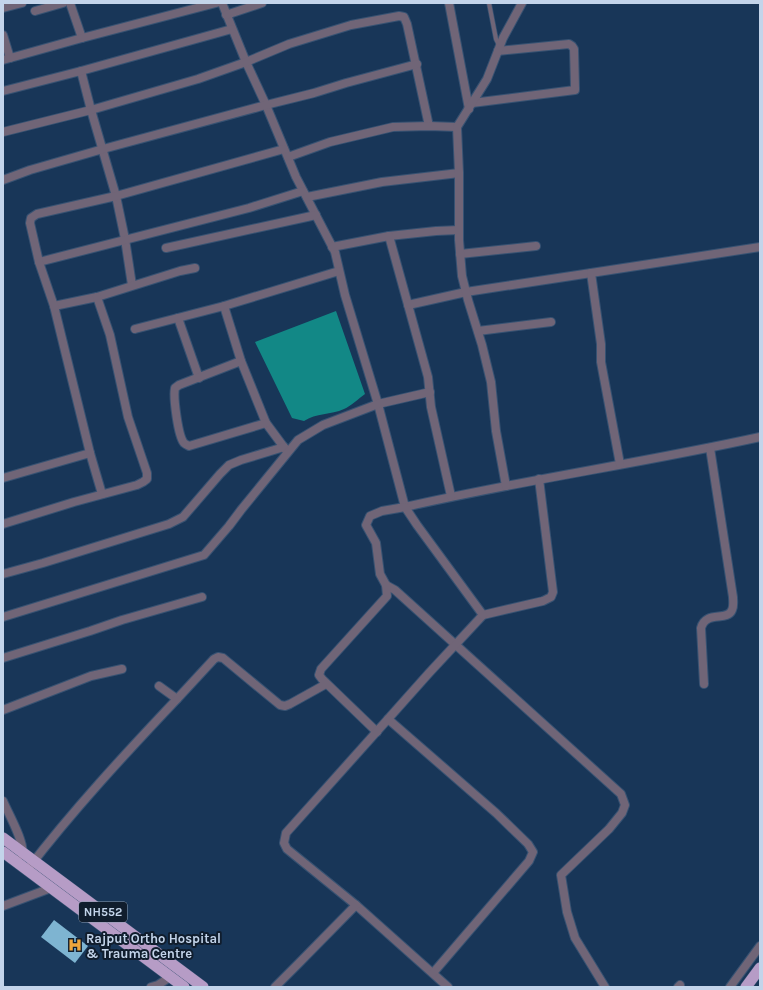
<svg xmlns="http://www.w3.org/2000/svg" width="763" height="990" font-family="Karla,sans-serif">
  <rect width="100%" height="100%" fill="#183658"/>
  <path fill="#128886" d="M336,311L365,394C358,399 351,406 344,409C331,415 316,413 304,421L292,418L255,342Z"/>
  <path fill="#7eb4d1" d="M54,920L88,946L75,963L41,937Z"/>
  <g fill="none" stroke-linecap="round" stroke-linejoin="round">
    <defs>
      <path id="service" d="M489,3L496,39L500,47"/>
      <g id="minor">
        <path d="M70,3L82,38"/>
        <path d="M222,3L246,62L266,105L296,177L335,252L345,295L378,404L405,507C523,480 642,463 760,437"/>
        <path d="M449,3L469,109"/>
        <path d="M3,8L22,3"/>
        <path d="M35,11L63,3"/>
        <path d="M226,15L262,3"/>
        <path d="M3,35L10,58"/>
        <path d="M3,60L82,38L216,3"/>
        <path d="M81,71L91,110L116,196L125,239L132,285"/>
        <path d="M3,91L81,71L232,29"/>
        <path d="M472,103L575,90V88L574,49L572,46L569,44L498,51"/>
        <path d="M3,132L91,110L198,79L246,62L289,44L351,25L399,16L404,17L407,24L429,126"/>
        <path d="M288,157L330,142L393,127L429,126L457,127"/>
        <path d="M3,180L30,170L103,149L266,105L314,93L346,83L417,64"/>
        <path d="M307,197L382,182L459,173"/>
        <path d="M389,236L436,231L459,230"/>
        <path d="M332,247L389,236L428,377L431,407L451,496"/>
        <path d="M166,248L316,215"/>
        <path d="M460,254L536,246"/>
        <path d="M39,262L249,208L303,191"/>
        <path d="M408,305L466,292L591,273"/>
        <path d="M54,306L97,297L180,271L195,268"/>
        <path d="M224,306L241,361L266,423L286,450"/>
        <path d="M178,318L199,378"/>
        <path d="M135,329L224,306L339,271"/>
        <path d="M478,331L551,322"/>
        <path d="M241,361L179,385L175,388C173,397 178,436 184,443C185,444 187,445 189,446L266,423"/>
        <path d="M620,464L601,362V344L591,273L760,247"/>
        <path d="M3,478L90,453"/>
        <path d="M506,486L496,431L491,382L482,345L468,300L462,276L459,240V173L457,127L487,79L503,38L522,3"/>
        <path d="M102,494L90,453L54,306L39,262L30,223L31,218L37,214L116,196L284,149"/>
        <path d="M3,524L74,502L137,485L143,482L147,479V473L128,417L110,335L97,297"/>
        <path d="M3,574L43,563L169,524L183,517L220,474L229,465L241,460L284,447"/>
        <path d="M386,585L395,590L621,794L625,805L622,813L609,829L561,875L567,912L575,938L605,987"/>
        <path d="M3,617L204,555L229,526L241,510L298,440L323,425L378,404L430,392"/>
        <path d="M3,658L90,631L122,620L202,597"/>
        <path d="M704,684L701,628C706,610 727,622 732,610C734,606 733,601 733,597L710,448"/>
        <path d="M159,686L177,699L214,659L218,657L223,658L280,705L285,706L290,704L326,684"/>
        <path d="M3,710L91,676L122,669"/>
        <path d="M388,719L429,673L483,615L543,601L551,597L553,592L539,479"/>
        <path d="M377,732L322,679L319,675L321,669L387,596L386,585L380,574L376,543L366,525L370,516L382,511L405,507L417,525L483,615"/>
        <path d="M3,801C8,813 26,844 22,855"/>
        <path d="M27,870C73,810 125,754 177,699"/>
        <path d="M356,905L448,987"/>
        <path d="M3,906L51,888"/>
        <path d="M151,987L158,985L170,977"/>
        <path d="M275,987L299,963L356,905L287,849L284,843L286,833L388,719L496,813L528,844L533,852L529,861L433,973"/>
        <path d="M678,987L680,985"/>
        <path d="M730,987L760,946"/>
      </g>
      <g id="trunk">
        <path d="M3,838L203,987"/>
        <path d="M3,852L184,987"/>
        <path d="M746,987L760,968"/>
      </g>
    </defs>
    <use href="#service" stroke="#375272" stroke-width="5.5"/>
    <use href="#minor" stroke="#375272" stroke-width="10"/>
    <use href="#trunk" stroke="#375272" stroke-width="12"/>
    <use href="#service" stroke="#706577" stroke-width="4"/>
    <use href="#minor" stroke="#706577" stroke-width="8"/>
    <use href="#trunk" stroke="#b69cc6" stroke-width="11"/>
  </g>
  <defs>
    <symbol id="hospital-bare" viewBox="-9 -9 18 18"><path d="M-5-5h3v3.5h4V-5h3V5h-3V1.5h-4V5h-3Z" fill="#efa73d" stroke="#101d2d" stroke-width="2.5" paint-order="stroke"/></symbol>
  </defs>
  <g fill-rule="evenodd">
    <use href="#hospital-bare" x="65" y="935" width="20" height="20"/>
  </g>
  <g text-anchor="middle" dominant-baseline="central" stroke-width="4" stroke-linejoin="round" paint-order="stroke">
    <rect fill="#101d2d" stroke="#8d9db1" stroke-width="1" x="79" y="902" width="48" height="20" rx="3"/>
    <g font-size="12" font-weight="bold" fill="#c3d4ea">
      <text x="103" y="912">NH552</text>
    </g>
    <g font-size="13" font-weight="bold" fill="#c3d4ea" stroke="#101d2d" text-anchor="start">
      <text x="86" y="938">Rajput Ortho Hospital<tspan x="86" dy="15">&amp; Trauma Centre</tspan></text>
    </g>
  </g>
  <rect width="763" height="990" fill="none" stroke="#c3d4ea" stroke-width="8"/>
</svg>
